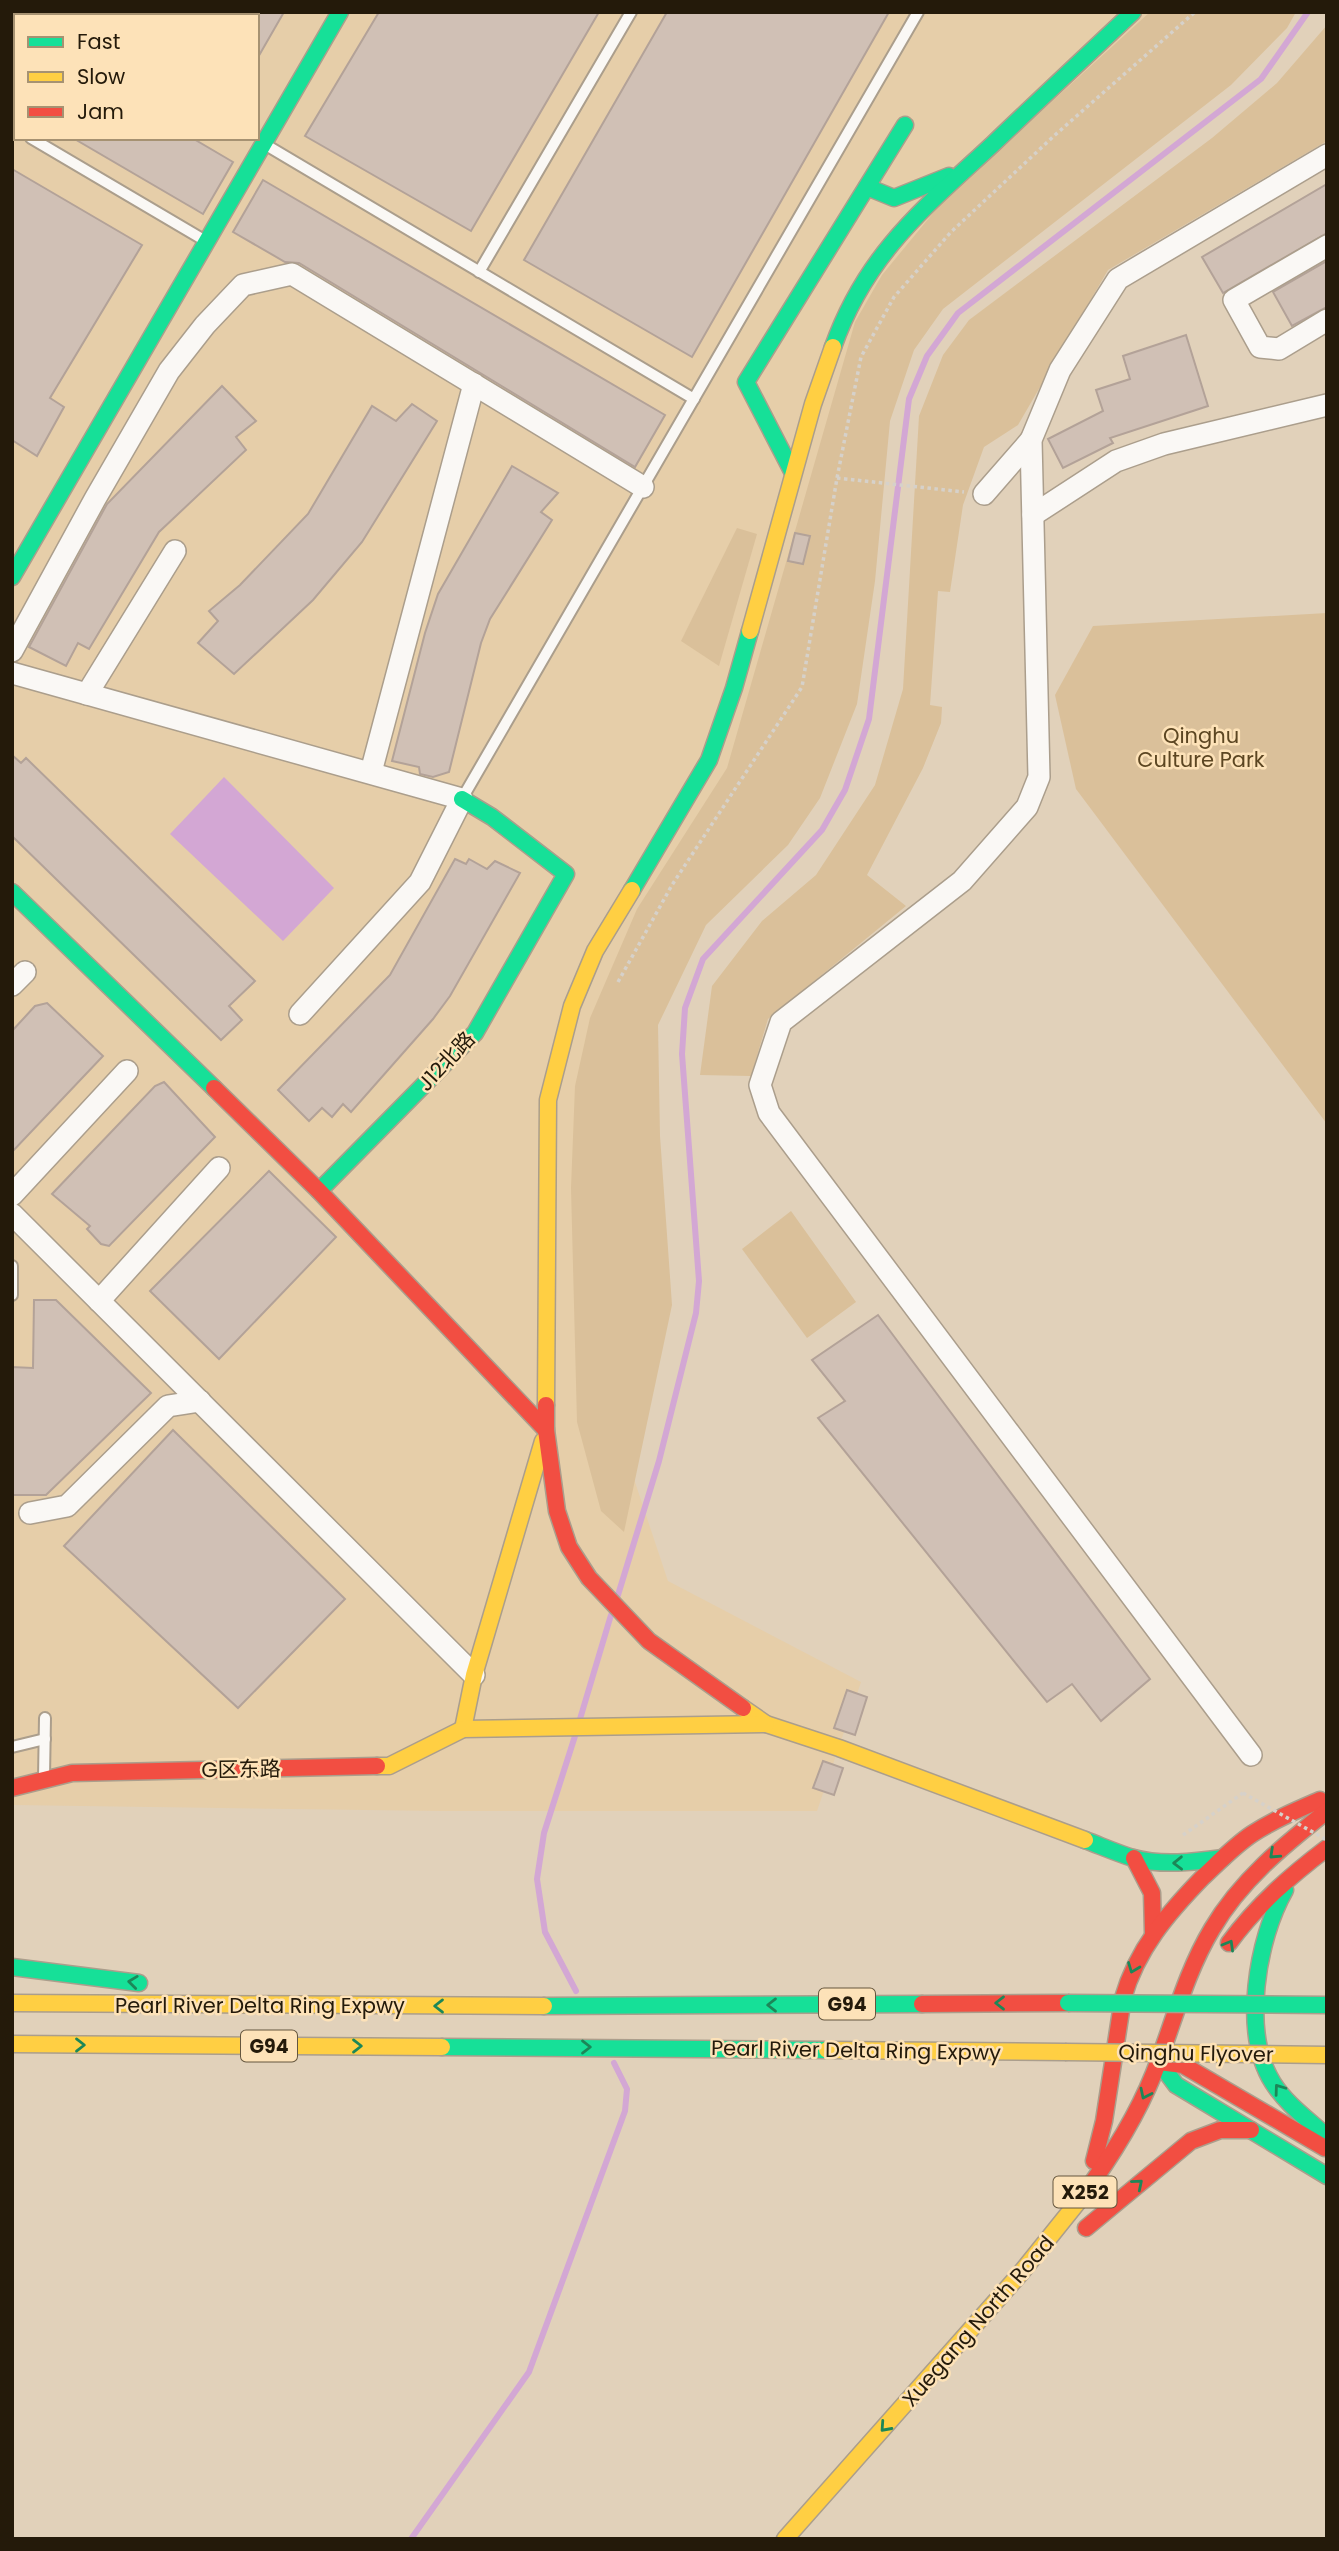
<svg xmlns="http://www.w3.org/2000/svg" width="1339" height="2551" font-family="Poppins,'Noto Sans SC',sans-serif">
  <rect width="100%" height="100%" fill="#e1d1ba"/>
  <path fill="#e6cea9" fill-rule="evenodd" d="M12,12H1255L922,289L796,742L615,1014L604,1389L668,1581L861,1682L817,1811H442L12,1805ZM16,16H257V138H16Z"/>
  <g fill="#dac09a">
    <path d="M1150,12H1296L1287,28L1231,85L943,309L914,350L890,421L875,581L857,704L820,798L788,845L706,925L658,1025L660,1136L672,1305L624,1532L601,1511L577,1422L571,1188L575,1086L590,1018L637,909L727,768L855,322L882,275L943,201Z"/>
    <path d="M1327,25V141L1108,270L1018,425L984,447L963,505L950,592L938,591L930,705L942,707L941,723L923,768L867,875L906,906L768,1019L751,1076L700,1075L712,986L762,921L816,875L875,785L903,689L919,416L943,355L969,320L1212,138L1277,83Z"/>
    <path d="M737,528L757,534L719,666L681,641Z"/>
    <path d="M1327,613V1124L1076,789L1055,695L1093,626Z"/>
    <path d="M791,1211L856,1302L807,1338L742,1249Z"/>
  </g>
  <path fill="#d3a7d4" d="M224,777L334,888L283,941L170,834Z"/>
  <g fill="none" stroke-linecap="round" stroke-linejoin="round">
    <g stroke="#d3a7d4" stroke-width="6">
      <path d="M618,1595L659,1461L696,1313L699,1281L682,1054L685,1008L703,959L822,830L845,790L869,719L909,399L927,356L958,313L1261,79L1308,12"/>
      <path d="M580,1719L611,1615"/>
      <path d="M575,1736L544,1833L537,1879L545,1932L576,1991"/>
      <path d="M411,2539L529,2372L625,2111L627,2089L614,2063"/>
    </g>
  </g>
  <g fill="#d0c0b5" stroke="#b3a298" stroke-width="2">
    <path d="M257,12H284L257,59Z"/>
    <path d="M379,12H599L471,231L305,136Z"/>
    <path d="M667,12H889L692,357L524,260Z"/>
    <path d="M73,138H192L233,162L203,214Z"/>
    <path d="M12,169L142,245L50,398L64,407L37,456L12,440Z"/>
    <path d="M263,180L665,415L635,467L299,263L285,262L233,232Z"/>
    <path d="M1327,184V233L1223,293L1202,257Z"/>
    <path d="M1327,261V307L1292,326L1273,292Z"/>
    <path d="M1186,335L1208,406L1110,438L1113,443L1063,468L1048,439L1103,411L1096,390L1130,379L1123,356Z"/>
    <path d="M222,386L256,421L236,437L246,450L159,532L89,649L78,643L66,666L29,647L107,504Z"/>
    <path d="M412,404L437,421L362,542L313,600L234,674L198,643L218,621L209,611L240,585L308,514L372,406L396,421Z"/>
    <path d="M512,466L558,493L541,512L552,520L490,619L481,643L449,772L433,777L420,774L419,767L392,761L425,633L438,594Z"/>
    <path d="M795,533L810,536L803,564L788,561Z"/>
    <path d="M12,755L21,763L26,758L255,981L229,1006L242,1020L221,1040L12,836Z"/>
    <path d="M455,859L466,864L469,859L487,869L495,861L520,873L450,996L433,1019L351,1112L343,1104L332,1117L322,1108L309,1121L278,1090L390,975Z"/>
    <path d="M47,1003L103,1056L12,1152V1031L35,1006Z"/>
    <path d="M164,1082L215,1137L109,1246L101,1244L87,1229L90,1226L52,1194L155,1086Z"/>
    <path d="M269,1171L336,1237L219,1359L150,1291Z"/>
    <path d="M34,1300H56L151,1393L46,1495H12V1367L33,1368Z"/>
    <path d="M878,1315L1150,1679L1101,1721L1072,1684L1047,1702L818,1418L845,1401L812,1360Z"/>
    <path d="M173,1430L345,1599L238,1708L64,1546Z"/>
    <path d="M847,1690L867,1697L855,1735L834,1728Z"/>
    <path d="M823,1761L843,1768L834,1795L813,1788Z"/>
  </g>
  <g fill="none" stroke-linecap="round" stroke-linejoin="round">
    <defs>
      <g id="lane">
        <path d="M44,12L49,16"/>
        <path d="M12,127L16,129"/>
        <path d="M31,138L204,240"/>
        <path d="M266,145L694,399"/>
        <path d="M479,272L631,12"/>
        <path d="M463,797L918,12"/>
        <path d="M12,1266V1295"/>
        <path d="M12,1747L45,1739"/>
        <path d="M44,1777L45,1718"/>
      </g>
      <g id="street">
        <path d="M1327,246L1234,300L1260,347L1279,349L1327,320"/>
        <path d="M984,494L1031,440"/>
        <path d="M1033,515L1116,461L1164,444L1327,405"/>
        <path d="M12,651L95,499L169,371L205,325L243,285L292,274L643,487"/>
        <path d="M12,673L462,799L420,882L300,1014"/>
        <path d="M87,694L175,551"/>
        <path d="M371,772L474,384"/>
        <path d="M12,985L25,972"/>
        <path d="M12,1195L127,1071"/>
        <path d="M12,1214L474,1675"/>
        <path d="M99,1301L219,1168"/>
        <path d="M30,1513L67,1506L168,1406L200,1401"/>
        <path d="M1251,1755L769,1113L760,1085L781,1022L962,881L1027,807L1039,777L1031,440L1060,370L1118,279L1327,155"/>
      </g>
      <g id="fast">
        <path d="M867,187L894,198L949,176"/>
        <path d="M833,347C866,254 923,209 993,144C1039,100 1086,56 1133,12"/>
        <path d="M793,473L746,382L905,125"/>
        <path d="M12,577L340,12"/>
        <path d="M632,890L709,760L734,688L750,631"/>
        <path d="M12,892L214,1088"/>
        <path d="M319,1191L475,1033L566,874L492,817L462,799"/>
        <path d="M1085,1840C1101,1846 1117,1853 1133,1858C1162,1866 1194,1862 1223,1858"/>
        <path d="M1285,1890C1257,1939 1241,2033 1273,2083C1287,2105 1309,2120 1327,2137"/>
        <path d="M12,1967L139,1983"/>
        <path d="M544,2006L922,2004"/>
        <path d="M442,2047L827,2050"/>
        <path d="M1159,2062L1176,2085L1327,2176"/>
      </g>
      <g id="slow">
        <path d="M750,631L813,404L833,347"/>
        <path d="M546,1405L548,1100L572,1006L595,951L632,890"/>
        <path d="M743,1708L766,1724L839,1748L1085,1840"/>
        <path d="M463,1729L474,1675L543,1441"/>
        <path d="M377,1766H389L463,1729L766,1724"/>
        <path d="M12,2003L544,2006"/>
        <path d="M12,2044L442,2047"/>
        <path d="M827,2050L1065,2052"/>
        <path d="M785,2539L1020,2274L1081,2198"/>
      </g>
      <g id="jam">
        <path d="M214,1088L319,1191L546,1430"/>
        <path d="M546,1405V1430L557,1511L569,1547L589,1578L649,1641L743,1708"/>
        <path d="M12,1788L72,1773L377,1766"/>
        <path d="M1134,1858L1152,1893L1153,1932"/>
        <path d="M1229,1943C1257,1905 1290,1876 1327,1848"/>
        <path d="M922,2004L1068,2003"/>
        <path d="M1159,2062L1183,2065L1325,2148"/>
        <path d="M1094,2161L1104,2121L1123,1998C1137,1949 1168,1913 1203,1877C1219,1862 1234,1846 1252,1834C1273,1820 1297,1810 1320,1800"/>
        <path d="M1081,2198C1110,2159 1136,2118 1154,2073C1173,2025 1185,1974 1212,1929C1240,1881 1284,1845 1327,1811"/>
        <path d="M1086,2228L1191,2141L1220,2130H1251"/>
      </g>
    </defs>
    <use href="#lane" stroke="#ab9e8c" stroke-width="14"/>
    <use href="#street" stroke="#ab9e8c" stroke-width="24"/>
    <use href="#fast" stroke="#ab9e8c" stroke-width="19"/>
    <use href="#slow" stroke="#ab9e8c" stroke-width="19"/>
    <use href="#jam" stroke="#ab9e8c" stroke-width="19"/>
    <g stroke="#d6d1ca" stroke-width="3.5" stroke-dasharray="3.5 3.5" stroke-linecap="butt">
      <path d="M837,478L964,492"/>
      <path d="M618,982L672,885L802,687L837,478L861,357L894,297L951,232L1055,135L1195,12"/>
      <path d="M1183,1835L1243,1793"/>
    </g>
    <use href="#lane" stroke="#faf8f5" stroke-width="10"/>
    <use href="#street" stroke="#faf8f5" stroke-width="21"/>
    <use href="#fast" stroke="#16e098" stroke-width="16"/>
    <use href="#slow" stroke="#ffcf43" stroke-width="16"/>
    <use href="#jam" stroke="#f24e42" stroke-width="16"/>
    <defs>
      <path id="fast-bridge" d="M1068,2003L1327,2005"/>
      <path id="slow-bridge" d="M1065,2052L1327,2055"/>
    </defs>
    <use href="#fast-bridge" stroke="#ab9e8c" stroke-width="19" stroke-linecap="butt"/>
    <use href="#slow-bridge" stroke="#ab9e8c" stroke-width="19" stroke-linecap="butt"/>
    <path stroke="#d6d1ca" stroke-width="3.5" stroke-dasharray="3.5 3.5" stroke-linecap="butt" d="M1243,1793L1327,1840"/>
    <use href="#fast-bridge" stroke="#16e098" stroke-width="16"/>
    <use href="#slow-bridge" stroke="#ffcf43" stroke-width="16"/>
  </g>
  <defs><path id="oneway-chevron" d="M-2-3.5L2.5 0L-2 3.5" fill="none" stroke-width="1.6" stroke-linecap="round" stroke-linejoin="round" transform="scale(1.75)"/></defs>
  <g stroke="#1c8758">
    <use href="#oneway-chevron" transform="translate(1274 1854) rotate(137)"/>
    <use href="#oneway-chevron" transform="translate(1178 1863) rotate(179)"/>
    <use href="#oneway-chevron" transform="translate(1229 1945) rotate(-60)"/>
    <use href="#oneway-chevron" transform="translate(1133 1968) rotate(111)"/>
    <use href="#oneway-chevron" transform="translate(133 1982) rotate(-173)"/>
    <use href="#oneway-chevron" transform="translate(1000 2003) rotate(180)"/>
    <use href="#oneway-chevron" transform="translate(772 2005) rotate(180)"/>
    <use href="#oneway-chevron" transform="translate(439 2006) rotate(-180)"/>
    <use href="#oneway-chevron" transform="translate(80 2045)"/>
    <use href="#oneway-chevron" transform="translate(357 2046)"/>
    <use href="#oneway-chevron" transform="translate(586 2047)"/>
    <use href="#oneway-chevron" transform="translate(1279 2089) rotate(-126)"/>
    <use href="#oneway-chevron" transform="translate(1145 2094) rotate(116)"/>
    <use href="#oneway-chevron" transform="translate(1138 2184) rotate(-40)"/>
    <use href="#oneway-chevron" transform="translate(885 2427) rotate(132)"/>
  </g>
  <g text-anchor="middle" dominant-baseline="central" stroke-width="5" stroke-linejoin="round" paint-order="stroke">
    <g fill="#fde2b8" stroke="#65563e" stroke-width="2">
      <rect x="819" y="1988.5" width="56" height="31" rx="5"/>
      <rect x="241" y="2030.5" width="56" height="31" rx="5"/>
      <rect x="1053.5" y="2176.5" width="63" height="31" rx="5"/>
    </g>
    <g font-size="19" font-weight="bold" fill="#241a0a">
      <text x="847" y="2004">G94</text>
      <text x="269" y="2046">G94</text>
      <text x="1085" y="2192">X252</text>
    </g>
    <g font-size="21" fill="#5c4622" stroke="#fde2b8">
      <text x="1201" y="735">Qinghu<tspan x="1201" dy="24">Culture Park</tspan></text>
    </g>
    <g font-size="21" fill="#241a0a" stroke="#fde2b8">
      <text transform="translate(446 1061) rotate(-47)">J12北路</text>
      <text transform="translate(241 1769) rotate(-1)">G区东路</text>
      <text x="260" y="2005">Pearl River Delta Ring Expwy</text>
      <text transform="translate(856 2050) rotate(1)">Pearl River Delta Ring Expwy</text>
      <text transform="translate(1196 2053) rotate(1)">Qinghu Flyover</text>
      <text transform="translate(978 2321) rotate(-49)">Xuegang North Road</text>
    </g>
  </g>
  <rect width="1339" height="2551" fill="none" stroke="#241a0a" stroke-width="28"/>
  <rect x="14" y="14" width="245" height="126" fill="#fde2b8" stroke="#a69272" stroke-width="2"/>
  <rect x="28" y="37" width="35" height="10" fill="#16e098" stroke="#a69272" stroke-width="2"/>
  <text x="77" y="49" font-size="21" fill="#241a0a">Fast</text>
  <rect x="28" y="72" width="35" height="10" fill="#ffcf43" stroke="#a69272" stroke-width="2"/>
  <text x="77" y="84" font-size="21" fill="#241a0a">Slow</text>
  <rect x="28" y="107" width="35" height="10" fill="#f24e42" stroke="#a69272" stroke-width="2"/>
  <text x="77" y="119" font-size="21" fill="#241a0a">Jam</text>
</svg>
